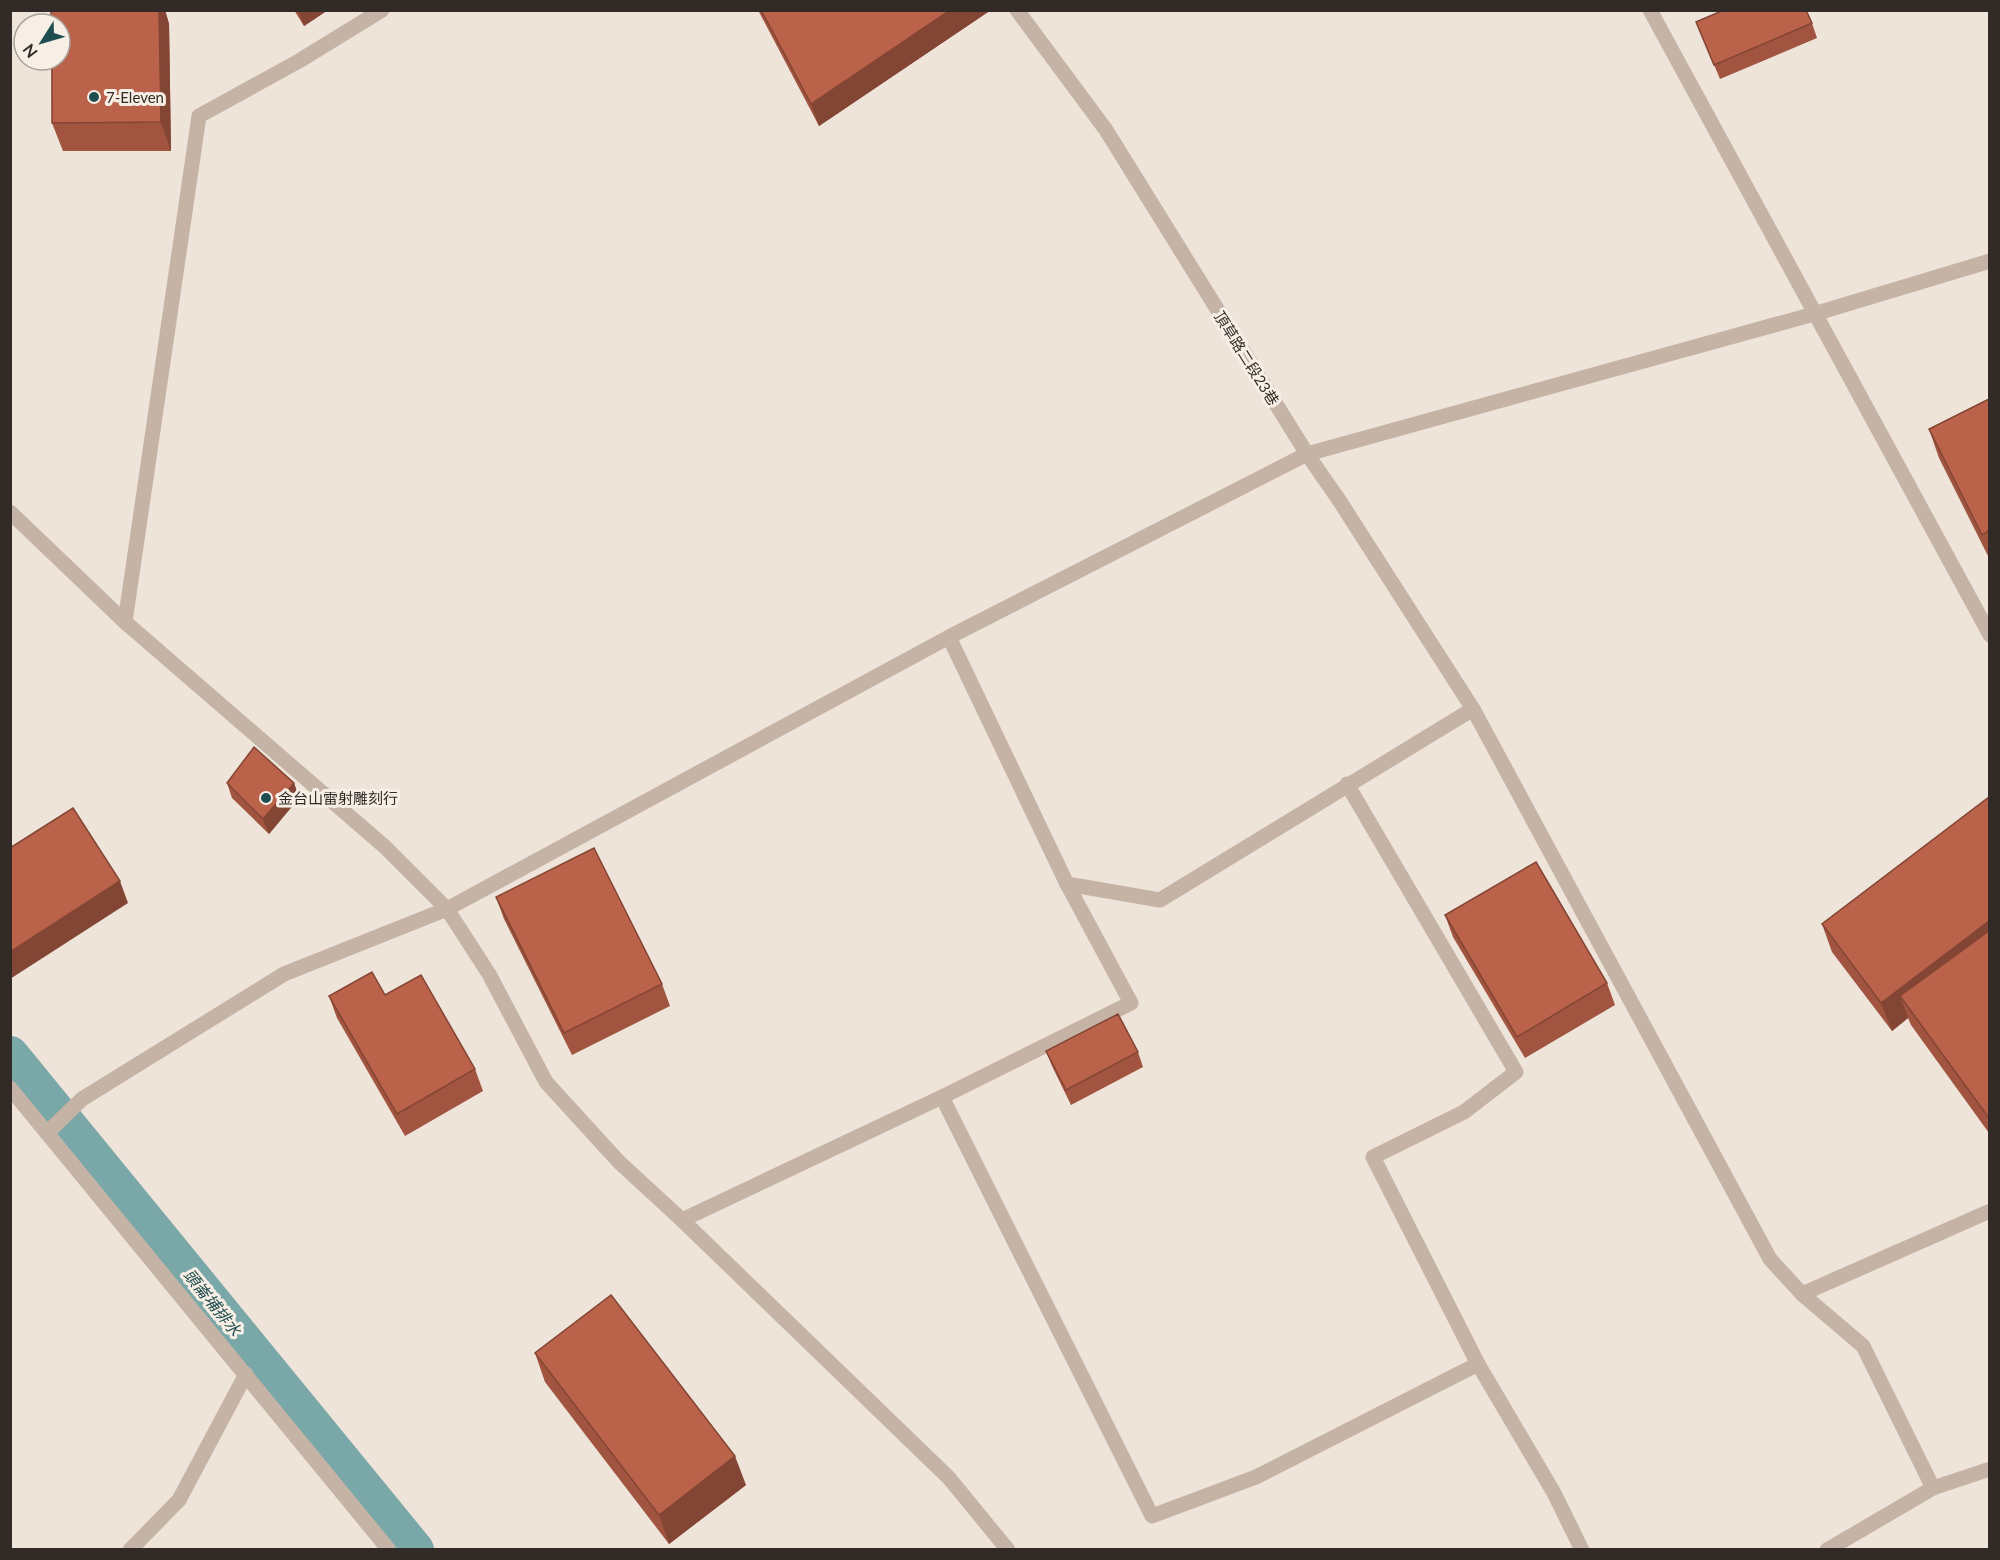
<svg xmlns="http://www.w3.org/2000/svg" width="2000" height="1560" font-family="Lato,'Noto Sans TC',sans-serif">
  <rect width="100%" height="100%" fill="#eee4d9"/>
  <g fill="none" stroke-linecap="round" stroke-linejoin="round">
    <path stroke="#7aa8a9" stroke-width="38" d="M10,1055L415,1550"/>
    <g stroke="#c5b3a6" stroke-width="15">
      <path d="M1017,10L1106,130L1307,454L1339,500L1473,709"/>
      <path d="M949,637L1067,884L1160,900L1473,709L1770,1259L1802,1294L1990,1211"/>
      <path d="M10,1088L389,1550"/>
      <path d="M942,1097L1152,1516L1256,1477L1478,1364L1373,1157L1464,1112L1516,1072L1347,784"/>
      <path d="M47,1133L82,1099L284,974L447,909L949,637L1307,454L1814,314L1990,261"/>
      <path d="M682,1220L942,1097L1131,1003L1067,884"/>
      <path d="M1802,1294L1863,1346L1933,1488L1827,1550"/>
      <path d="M1478,1364L1554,1493L1582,1550"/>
      <path d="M1933,1488L1990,1469"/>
      <path d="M130,1550L179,1500L246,1374"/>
    </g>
    <g stroke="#c5b3a6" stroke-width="15">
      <path d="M1650,10L1990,635"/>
      <path d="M125,622L199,116L299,61L382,10"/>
    </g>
    <path stroke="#c5b3a6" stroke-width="15" d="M10,512L125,622L385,847L447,909L489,974L546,1082L619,1162L682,1220L949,1478L1008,1550"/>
  </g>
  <g fill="#a15440">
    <path d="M51,10H165L169,24L171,151H63L52,123Z"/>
    <path d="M294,10H328L304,26Z"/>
    <path d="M758,10H991L819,126Z"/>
    <path d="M1696,22L1812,23L1817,38L1720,79Z"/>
    <path d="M1989,399V558L1939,458L1929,429Z"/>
    <path d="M227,783H294L299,798L269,834L232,798Z"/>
    <path d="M1989,797V1133L1911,1025L1908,1018L1892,1031L1832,952L1822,924Z"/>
    <path d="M496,897L662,984L670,1006L572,1055L504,919Z"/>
    <path d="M1445,915L1607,983L1615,1005L1525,1058L1453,937Z"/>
    <path d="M385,995L475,1069L483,1091L405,1136L337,1018L329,996Z"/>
    <path d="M1046,1051L1138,1052L1143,1067L1071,1105L1052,1066Z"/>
    <path d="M535,1353L746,1485L669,1544L545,1382Z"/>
  </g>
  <g fill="#834534">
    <path d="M159,10H165L169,24L171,151L161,122Z"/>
    <path d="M298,10H328L304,26Z"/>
    <path d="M950,10H991L819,126L811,104Z"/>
    <path d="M294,783L299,798L269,834L263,819Z"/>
    <path d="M120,881L128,903L10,979V952Z"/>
    <path d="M1989,921V957L1900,996L1908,1018L1892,1031L1881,1003Z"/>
    <path d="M735,1456L746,1485L669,1544L659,1515Z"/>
  </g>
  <g fill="#bb624a" stroke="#834534" stroke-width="1.5">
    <path d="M51,10H159L161,122L52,123V60H60V24H51Z"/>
    <path d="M761,10H950L811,104Z"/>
    <path d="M1724,10H1806L1812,23L1714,65L1696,22Z"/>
    <path d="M1989,399V531L1982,535L1929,429Z"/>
    <path d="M254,747L294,783L263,819L227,783Z"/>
    <path d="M1989,797V921L1881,1003L1822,924Z"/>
    <path d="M73,808L120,881L10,952V848Z"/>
    <path d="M594,848L662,984L564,1033L496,897Z"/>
    <path d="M1536,862L1607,983L1517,1037L1445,915Z"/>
    <path d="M1989,931V1118L1900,996Z"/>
    <path d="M372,972L385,995L421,975L475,1069L397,1114L329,996Z"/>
    <path d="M1118,1014L1138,1052L1066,1090L1046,1051Z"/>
    <path d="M611,1295L735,1456L659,1515L535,1353Z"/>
  </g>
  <g fill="#204e50" stroke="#f7eee5" stroke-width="2">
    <circle cx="94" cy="97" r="6"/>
    <circle cx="266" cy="798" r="6"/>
  </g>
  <g text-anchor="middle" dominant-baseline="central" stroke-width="6" stroke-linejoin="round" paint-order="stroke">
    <g font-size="15" fill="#322a26" stroke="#f7eee5" text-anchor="start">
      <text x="106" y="97">7-Eleven</text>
      <text x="278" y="798">金台山雷射雕刻行</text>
    </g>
    <g font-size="15" fill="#322a26" stroke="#f7eee5">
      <text transform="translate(1247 358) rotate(58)">頂草路二段23巷</text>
    </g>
    <g font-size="16" font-style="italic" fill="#204e50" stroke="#f7eee5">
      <text transform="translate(213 1302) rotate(51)">頭崙埔排水</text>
    </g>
  </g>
  <rect width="2000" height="1560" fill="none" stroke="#322a26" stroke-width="24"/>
  <g transform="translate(42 42) rotate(233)"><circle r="28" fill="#f7eee5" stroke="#a8a099" stroke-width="1.5"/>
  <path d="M0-4.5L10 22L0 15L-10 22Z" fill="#204e50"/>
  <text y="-9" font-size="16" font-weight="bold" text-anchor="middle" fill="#322a26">N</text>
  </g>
</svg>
